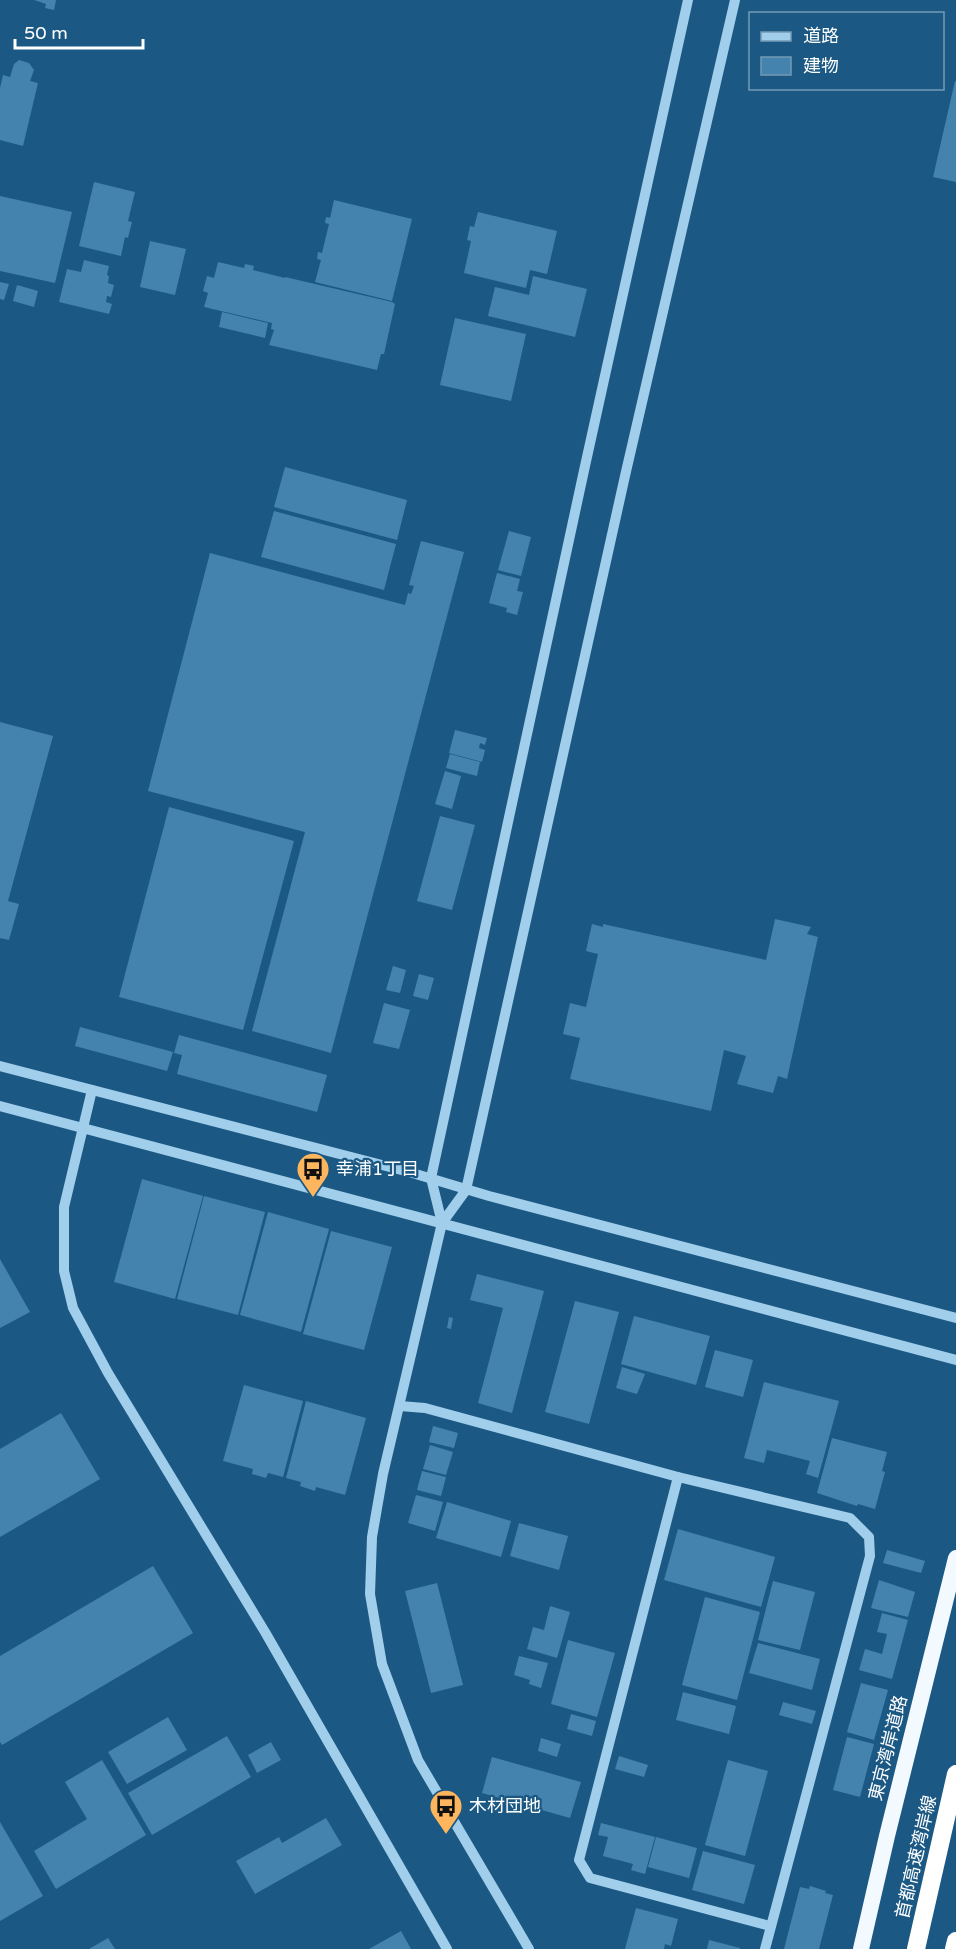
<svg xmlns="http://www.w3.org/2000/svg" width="956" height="1949" font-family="'Varela Round','Noto Sans JP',sans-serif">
  <rect width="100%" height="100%" fill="#1b5984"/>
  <g fill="#4383ad">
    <path d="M34,0H56L54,10L45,8L46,4Z"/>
    <path d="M19,60L29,63L34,70L30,81L38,83L23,146L0,140V88L3,75L10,77L14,64Z"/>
    <path d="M955,81H956V182L933,177Z"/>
    <path d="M94,182L135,192L128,221L132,222L128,238L125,237L121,256L79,246Z"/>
    <path d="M0,196L72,212L55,283L0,271Z"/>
    <path d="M334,200L412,219L392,301L315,282L321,260L317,259L318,252L322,253L329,224L325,223L326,217L330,218Z"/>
    <path d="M478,212L557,231L547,274L530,270L526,288L464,273L471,241L467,240L470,226L474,227Z"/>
    <path d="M150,241L186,249L175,295L140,287Z"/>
    <path d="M84,260L109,266L107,275L109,276L108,283L114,285L111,297L107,296L106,302L112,304L109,314L59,302L67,269L81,272Z"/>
    <path d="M218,262L244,268L245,264L254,266L253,270L285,278V277L392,302L395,304L384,354H381L377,370L269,345L274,330L271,329L272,323L204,307L208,293L203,291L207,276L214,278Z"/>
    <path d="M533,276L587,289L575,337L488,316L495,287L529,295Z"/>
    <path d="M0,282L9,284L4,300L0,299Z"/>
    <path d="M17,285L38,291L34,307L13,301Z"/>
    <path d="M222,312L268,323L265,338L219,327Z"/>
    <path d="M455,318L526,334L511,401L440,385Z"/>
    <path d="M285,467L407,500L397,540L274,507Z"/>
    <path d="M274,511L396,544L384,590L261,557Z"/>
    <path d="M509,531L531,537L521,576L498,570Z"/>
    <path d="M421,541L464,552L331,1053L252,1031L305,832L148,791L210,553L405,605L408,593L411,594L414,586L409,585Z"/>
    <path d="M497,573L520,579L517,591L523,592L517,615L506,612L507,608L489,603Z"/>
    <path d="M0,722L53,736L8,901L19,904L9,940L0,938Z"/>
    <path d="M455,730L487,738L485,745L480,743L479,748L485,750L482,762L449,753Z"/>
    <path d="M450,754L480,762L477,776L446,768Z"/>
    <path d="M445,771L461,776L452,809L435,804Z"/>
    <path d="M169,807L294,841L243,1030L119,997Z"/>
    <path d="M440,816L475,825L452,910L417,901Z"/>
    <path d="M775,919L811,927L807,934L818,937L787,1079L778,1076L773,1093L737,1084L746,1056L724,1050L711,1111L570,1079L580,1038L563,1034L570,1003L586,1007L598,954L586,951L592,924L603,927V924L766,960Z"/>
    <path d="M393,966L406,970L400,993L386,990Z"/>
    <path d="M419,974L434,978L428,1000L413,996Z"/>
    <path d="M384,1003L410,1010L399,1049L373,1043Z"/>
    <path d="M80,1027L173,1052L167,1071L75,1046Z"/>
    <path d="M179,1035L327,1075L317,1112L177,1074L182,1055L174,1053Z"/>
    <path d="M142,1179L203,1196L175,1299L114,1282Z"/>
    <path d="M204,1196L265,1212L238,1315L177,1299Z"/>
    <path d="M268,1212L329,1229L301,1332L240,1315Z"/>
    <path d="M331,1231L392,1247L364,1350L303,1334Z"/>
    <path d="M0,1259L30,1312L0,1328Z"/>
    <path d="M477,1274L544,1291L512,1413L478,1403L503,1308L470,1300Z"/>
    <path d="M575,1301L619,1312L589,1424L545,1412Z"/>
    <path d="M634,1316L710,1336L696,1385L621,1364Z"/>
    <path d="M449,1317L453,1318L451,1329L447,1328Z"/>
    <path d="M715,1350L753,1360L743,1397L705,1387Z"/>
    <path d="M622,1367L645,1374L637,1394L616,1388Z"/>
    <path d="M764,1382L839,1401L818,1478L806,1474L810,1461L767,1450L764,1463L744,1458Z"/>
    <path d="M244,1385L303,1401L283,1477L268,1473L266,1478L252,1474L253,1469L223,1461Z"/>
    <path d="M306,1401L366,1418L345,1495L316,1487L315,1491L300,1486L301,1482L286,1478Z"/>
    <path d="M61,1413L100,1479L0,1537V1449Z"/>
    <path d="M433,1426L458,1433L454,1448L429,1442Z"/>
    <path d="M832,1438L887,1452L882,1471L885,1472L875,1509L858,1504L857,1506L817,1493Z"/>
    <path d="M430,1445L453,1452L446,1475L423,1469Z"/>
    <path d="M422,1471L446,1477L441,1496L417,1490Z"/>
    <path d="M416,1495L443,1502L435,1531L408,1523Z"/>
    <path d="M447,1502L511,1521L501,1557L436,1538Z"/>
    <path d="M519,1523L568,1536L559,1570L510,1556Z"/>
    <path d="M678,1529L775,1557L761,1607L664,1580Z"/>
    <path d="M887,1550L925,1561L921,1573L883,1563Z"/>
    <path d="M153,1566L193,1633L2,1745L0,1742V1656Z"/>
    <path d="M879,1580L915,1592L908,1617L871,1608Z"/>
    <path d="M773,1581L815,1592L800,1650L758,1640Z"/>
    <path d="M437,1583L463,1685L431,1693L405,1591Z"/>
    <path d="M705,1597L760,1612L737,1700L682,1685Z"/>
    <path d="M550,1606L570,1612L557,1658L527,1649L533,1627L544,1630Z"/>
    <path d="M882,1613L908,1620L892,1679L859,1670L865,1649L882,1654L887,1634L877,1632Z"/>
    <path d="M568,1640L615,1653L597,1717L551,1704Z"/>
    <path d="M758,1643L820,1659L812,1690L749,1673Z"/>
    <path d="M519,1656L548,1663L541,1688L529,1684L530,1680L514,1675Z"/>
    <path d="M861,1683L888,1690L874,1740L847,1732Z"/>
    <path d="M683,1692L736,1706L729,1734L676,1720Z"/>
    <path d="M783,1702L816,1711L812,1724L779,1715Z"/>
    <path d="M571,1714L596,1721L592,1736L567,1729Z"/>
    <path d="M168,1717L187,1750L127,1784L108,1752Z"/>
    <path d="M227,1736L251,1777L152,1835L128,1793Z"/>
    <path d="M847,1737L874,1744L860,1797L833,1790Z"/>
    <path d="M541,1738L561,1744L557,1757L538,1751Z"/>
    <path d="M271,1742L281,1760L257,1773L248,1755Z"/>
    <path d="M619,1756L648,1765L644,1777L615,1769Z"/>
    <path d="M492,1757L581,1782L570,1818L482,1793Z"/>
    <path d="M102,1760L146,1835L56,1889L34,1851L87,1819L65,1782Z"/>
    <path d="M728,1760L768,1771L745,1856L705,1845Z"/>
    <path d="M326,1818L342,1845L255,1894L236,1861L279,1837L282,1843Z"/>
    <path d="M0,1822L43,1896L0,1921Z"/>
    <path d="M601,1823L655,1837L645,1874L631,1870L633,1864L603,1856L608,1837L598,1835Z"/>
    <path d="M656,1837L697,1848L689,1878L648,1867Z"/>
    <path d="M703,1851L755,1865L744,1904L692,1890Z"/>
    <path d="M810,1886L826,1891L825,1893L833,1895L819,1949H784L800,1887L809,1889Z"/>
    <path d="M636,1908L678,1919L671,1946L665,1944L664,1949H625Z"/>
    <path d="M401,1931L411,1949H369Z"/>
    <path d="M108,1938L115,1949H89Z"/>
    <path d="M709,1940L740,1948V1949H707Z"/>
  </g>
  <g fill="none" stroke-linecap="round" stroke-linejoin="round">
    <g stroke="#a1ceeb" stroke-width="10">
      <path d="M0,1066L409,1172L489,1196L956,1318"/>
      <path d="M92,1090L64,1207V1271L73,1308L108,1373L265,1632L447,1949"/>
      <path d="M0,1106L956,1360"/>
      <path d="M442,1223L431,1178L585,466L688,0"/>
      <path d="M400,1406L425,1408L678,1477L850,1518L869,1537L870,1556L765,1949"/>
      <path d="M678,1477L579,1860L590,1878L770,1926"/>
      <path d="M529,1949L418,1760L382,1664L370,1594L372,1537L383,1474L442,1223L466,1190L625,476L735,0"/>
    </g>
    <path stroke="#f2f9ff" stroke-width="16" d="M861,1949L887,1836L956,1558"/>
    <g stroke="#fff" stroke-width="18">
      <path d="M916,1949L956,1774"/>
      <path d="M954,1949L956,1941"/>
    </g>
  </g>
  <defs>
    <symbol id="bus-pin" viewBox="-11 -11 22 30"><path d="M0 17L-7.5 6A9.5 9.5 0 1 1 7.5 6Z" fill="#fdb65d" stroke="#1b5984"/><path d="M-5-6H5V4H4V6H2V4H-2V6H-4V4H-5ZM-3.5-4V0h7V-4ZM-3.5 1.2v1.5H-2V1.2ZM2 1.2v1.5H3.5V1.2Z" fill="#111"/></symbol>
  </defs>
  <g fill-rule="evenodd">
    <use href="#bus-pin" x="294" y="1150" width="38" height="52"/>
    <use href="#bus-pin" x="427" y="1787" width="38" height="52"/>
  </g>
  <g text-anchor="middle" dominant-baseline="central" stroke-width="4.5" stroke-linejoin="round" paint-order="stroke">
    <g font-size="18" fill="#fff" stroke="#1b5984" text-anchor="start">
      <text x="336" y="1169">幸浦1丁目</text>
      <text x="469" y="1806">木材団地</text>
    </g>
    <g font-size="18" fill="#fff" stroke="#1b5984">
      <text transform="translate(888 1748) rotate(-76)">東京湾岸道路</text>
      <text transform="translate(916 1857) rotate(-77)">首都高速湾岸線</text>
    </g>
  </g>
  <rect x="749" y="12" width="195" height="78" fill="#1b5984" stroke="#769bb5" stroke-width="1.5"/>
  <rect x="761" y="32" width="30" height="9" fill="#a1ceeb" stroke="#769bb5" stroke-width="1.5"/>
  <text x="803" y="42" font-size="18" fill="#ffffff">道路</text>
  <rect x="761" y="57" width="30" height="18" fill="#4383ad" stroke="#769bb5" stroke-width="1.5"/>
  <text x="803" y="72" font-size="18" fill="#ffffff">建物</text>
  <path d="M15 39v9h128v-9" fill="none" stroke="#ffffff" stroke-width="3"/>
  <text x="24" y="39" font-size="18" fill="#ffffff" stroke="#1b5984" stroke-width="4.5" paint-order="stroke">50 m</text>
</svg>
